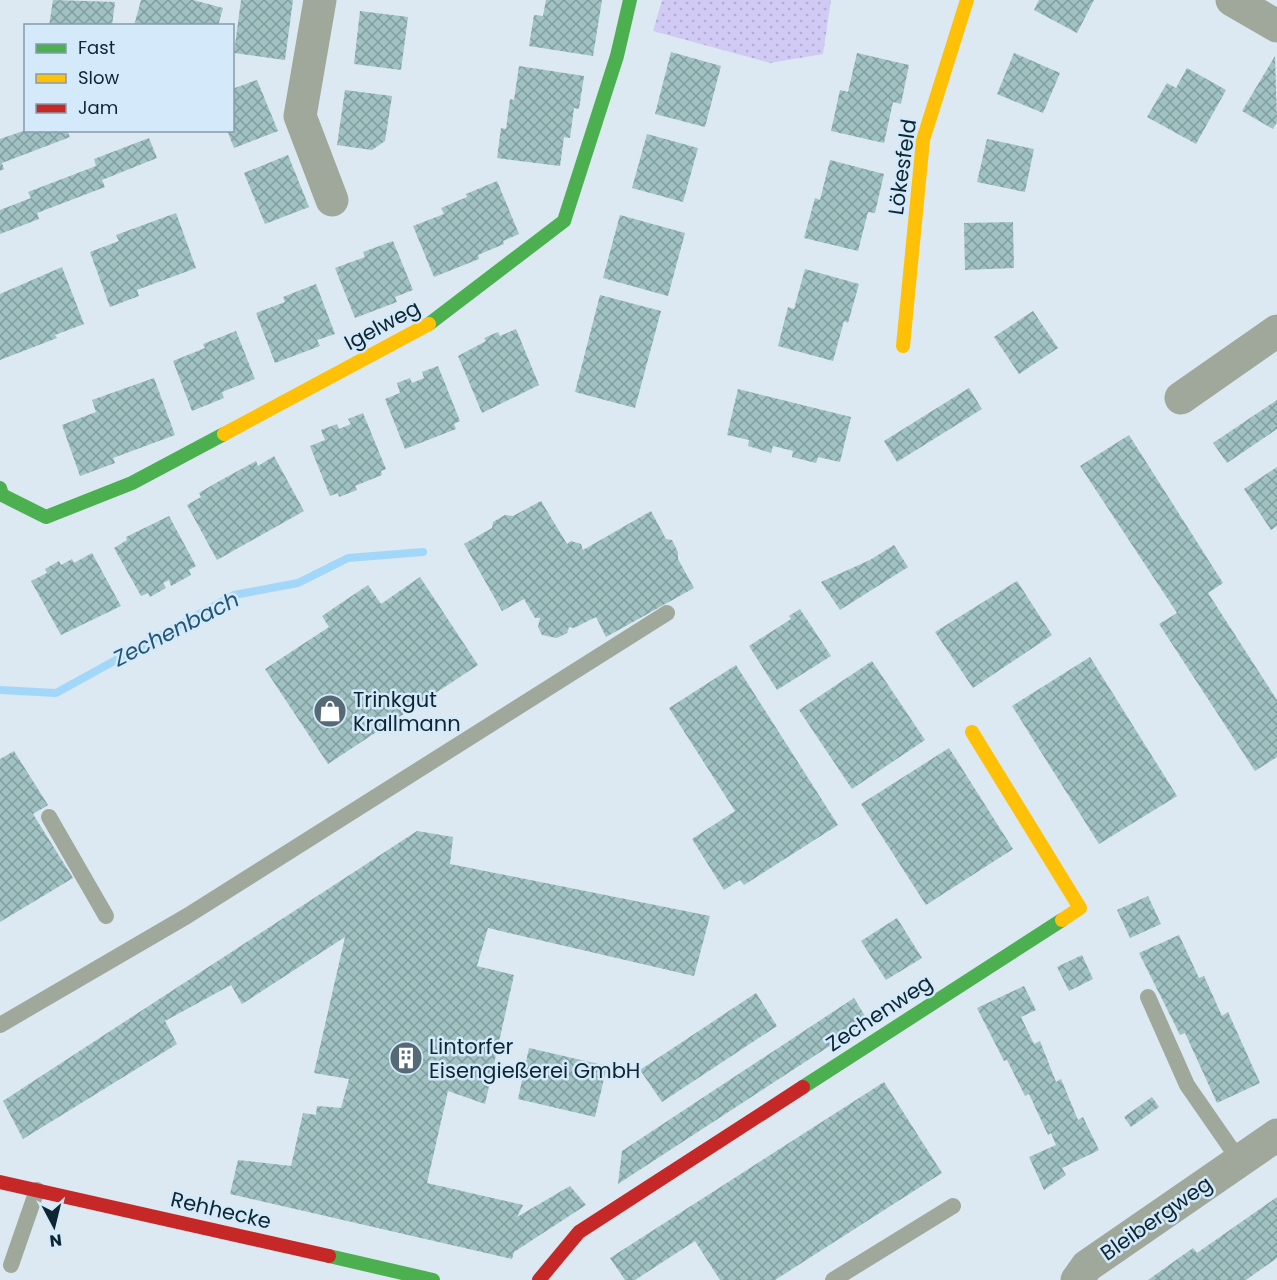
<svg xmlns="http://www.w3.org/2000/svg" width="1277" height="1280" font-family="Poppins,sans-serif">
  <defs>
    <pattern id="park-dots" width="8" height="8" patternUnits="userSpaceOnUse" patternTransform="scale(1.5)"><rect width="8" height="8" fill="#d1caf5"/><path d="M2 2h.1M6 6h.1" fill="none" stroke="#b2add2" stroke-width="1.8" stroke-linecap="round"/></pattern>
    <pattern id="building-cross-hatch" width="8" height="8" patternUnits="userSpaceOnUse" patternTransform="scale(1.5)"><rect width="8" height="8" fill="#a0c2c2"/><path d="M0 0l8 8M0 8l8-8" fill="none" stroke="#819d9e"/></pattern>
  </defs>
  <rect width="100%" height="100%" fill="#dce9f2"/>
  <path fill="url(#park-dots)" d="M662,0H831L823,54L770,63L653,31Z"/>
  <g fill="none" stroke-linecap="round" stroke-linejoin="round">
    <path stroke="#a3d7fa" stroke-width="8" d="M0,690L56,693L234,595L298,583L348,558L423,552"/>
  </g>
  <g fill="url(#building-cross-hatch)">
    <path d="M53,0L115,2L112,26H49Z"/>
    <path d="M141,0H193L223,8L218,26H134Z"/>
    <path d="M241,0H293L285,60L234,53Z"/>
    <path d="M546,0H602L593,56L529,46L534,15L543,16Z"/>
    <path d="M1039,0H1094L1077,33L1034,10Z"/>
    <path d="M360,11L408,17L401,70L354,64Z"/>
    <path d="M671,52L721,66L705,127L655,114Z"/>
    <path d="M857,53L909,65L901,104L893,102L884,143L831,131L840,90L848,92Z"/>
    <path d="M1014,53L1060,73L1043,113L997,94Z"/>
    <path d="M1275,56L1277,122L1273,129L1242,111Z"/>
    <path d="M519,66L584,76L579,109L574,108L570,138L564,137L560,166L497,158L501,128L506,129L510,99L514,100Z"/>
    <path d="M1187,68L1226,90L1196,144L1147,117L1167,83L1176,88Z"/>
    <path d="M257,80L278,131L234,148L227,130H232V89Z"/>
    <path d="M345,90L392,96L385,141L372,150L337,145Z"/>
    <path d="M26,130H67L70,137L2,163L4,169L0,171V139Z"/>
    <path d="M647,134L698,148L683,202L632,188Z"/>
    <path d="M149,138L157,158L102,180L105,187L37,213L39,219L0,234V210L31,198L28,192L96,166L94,159Z"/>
    <path d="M987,139L1034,149L1025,192L977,182Z"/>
    <path d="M288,155L309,207L265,224L244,173Z"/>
    <path d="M830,160L884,174L875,213L868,212L858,251L804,238L815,198L820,200Z"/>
    <path d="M497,181L519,234L503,241L504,244L478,255L479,259L434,277L413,226L444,214L441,208L467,197L466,194Z"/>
    <path d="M176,213L196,268L137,290L139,296L110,307L90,252L119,241L116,235Z"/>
    <path d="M620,215L685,233L668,296L603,278Z"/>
    <path d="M1013,222L1014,268L965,270L964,223Z"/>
    <path d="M393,241L413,290L395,297L397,302L355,318L335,268L365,257L363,252Z"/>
    <path d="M62,267L84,324L55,335L57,338L0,360V294Z"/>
    <path d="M805,269L859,284L848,323L844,321L833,361L778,346L788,307L794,309Z"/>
    <path d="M316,284L335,334L317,340L320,346L275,363L256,313L285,302L283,297Z"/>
    <path d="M600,295L661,311L635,408L575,392Z"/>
    <path d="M1033,311L1058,348L1019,374L994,337Z"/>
    <path d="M516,329L539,385L482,413L458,356L486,341L484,338L498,332L500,336Z"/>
    <path d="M236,331L255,379L222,392L224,398L192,411L173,361L205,348L203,344Z"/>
    <path d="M438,366L460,421L454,424L456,429L405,449L385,399L400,393L397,383L410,378L412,383L424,378L422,372Z"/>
    <path d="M154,378L175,435L113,458L115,463L80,476L62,425L96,412L92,400Z"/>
    <path d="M969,388L982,409L897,462L884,441Z"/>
    <path d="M738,389L851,417L840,462L818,457L816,463L792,457L793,451L773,446L771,453L748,446L749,440L727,435Z"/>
    <path d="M1277,400V429L1227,463L1213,443Z"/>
    <path d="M363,413L386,469L381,471L382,475L355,486L357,490L339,497L338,493L330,496L310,446L325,440L321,430L337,424L339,429L351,424L348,419Z"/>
    <path d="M1129,435L1223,583L1208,593L1277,700V757L1255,771L1159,624L1177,613L1080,466Z"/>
    <path d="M274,456L304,511L217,560L187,505L201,497L199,493L214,484L256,461L258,466Z"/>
    <path d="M1277,467V526L1271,530L1244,489Z"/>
    <path d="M541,501L567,544L571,541L581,544L583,550L651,511L666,539L672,540L678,552V559L694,588L606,637L596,617L574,628L569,627L567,633L557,638L542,635L538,627L540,618H535L524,599L502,611L464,544L492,528L493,522L505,515L513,516Z"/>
    <path d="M169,516L196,566L189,570L191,575L171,586L169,580L163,583L166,588L150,597L148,593L141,596L114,548L127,540L126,537Z"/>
    <path d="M894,545L908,567L840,610L821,582L870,560Z"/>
    <path d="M92,553L121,606L61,635L31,581L47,573L45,569L59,561L61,565L72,559L74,563Z"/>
    <path d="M420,577L478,665L328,764L265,669L329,627L322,616L368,585L381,604Z"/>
    <path d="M1017,581L1052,635L973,688L935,632Z"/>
    <path d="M800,609L831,656L777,690L749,646L791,619L789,616Z"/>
    <path d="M1090,657L1177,796L1099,844L1012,706Z"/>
    <path d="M872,661L925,740L852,789L799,710Z"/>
    <path d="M736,665L838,825L744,885L740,880L724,890L692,839L735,811L669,708Z"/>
    <path d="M949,748L1013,849L926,905L861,804Z"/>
    <path d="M14,751L48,805L33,814L73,878L0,922V759Z"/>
    <path d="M417,831L453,837L450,864L710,916L694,976L488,928L477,966L514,975L485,1104L448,1091L427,1183L523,1205L517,1217L570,1186L586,1205L514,1252L512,1259L230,1194L238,1160L291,1166L303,1113L316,1115L317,1106L341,1108L349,1079L314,1073L345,937L242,1004L231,985L165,1021L177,1044L23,1139L3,1101Z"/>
    <path d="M1148,896L1161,924L1130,938L1117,910Z"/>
    <path d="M897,918L922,958L886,980L861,941Z"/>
    <path d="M1179,935L1199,978L1204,976L1222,1016L1228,1012L1260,1083L1217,1103L1185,1033L1180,1035L1139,953Z"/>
    <path d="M1082,955L1093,979L1069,991L1057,967Z"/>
    <path d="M1024,986L1036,1010L1021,1017L1034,1044L1040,1041L1056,1082L1061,1079L1078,1120L1083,1117L1099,1150L1062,1168L1066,1175L1044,1190L1029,1157L1056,1145L1051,1133L1048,1135L1029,1094L1025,1096L1007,1060L1004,1061L977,1008Z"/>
    <path d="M756,993L777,1026L662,1102L640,1070Z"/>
    <path d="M854,998L868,1021L618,1184L622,1151Z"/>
    <path d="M529,1048L607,1066L595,1117L518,1099Z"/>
    <path d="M884,1082L942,1173L775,1280H720L695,1241L635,1280H625L610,1258Z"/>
    <path d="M1152,1097L1159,1107L1131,1127L1124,1117Z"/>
    <path d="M1277,1197V1258L1246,1280H1148L1193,1248L1197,1253Z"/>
  </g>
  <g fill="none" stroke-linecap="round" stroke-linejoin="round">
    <g stroke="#a0a89c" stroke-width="16">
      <path d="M49,817L106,916"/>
      <path d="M1148,997L1187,1085L1239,1160"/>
      <path d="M0,1025L187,916L667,613"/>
      <path d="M11,1265L37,1190"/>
      <path d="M833,1280L953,1206"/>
    </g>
    <g stroke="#a0a89c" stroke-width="33">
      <path d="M320,0L300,116L332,200"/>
      <path d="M1232,0L1277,26"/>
      <path d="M1181,398L1277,331"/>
      <path d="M1077,1280L1087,1266L1277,1135"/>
    </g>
    <g stroke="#4caf50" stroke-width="14">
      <path d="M429,324L564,221L617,56L630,0"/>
      <path d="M0,488L2,495L46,517L132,483L224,434"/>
      <path d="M803,1087L1062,920"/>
      <path d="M329,1256L433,1280"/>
    </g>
    <g stroke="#ffc107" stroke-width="14">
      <path d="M903,346L923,140L967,0"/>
      <path d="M224,434L429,324"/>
      <path d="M972,732L1080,908L1062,920"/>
    </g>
    <g stroke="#c62828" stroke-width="14">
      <path d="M0,1182L329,1256"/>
      <path d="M539,1280L579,1232L803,1087"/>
    </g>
  </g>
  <defs>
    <symbol id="shop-disc" viewBox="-11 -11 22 22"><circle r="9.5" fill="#566a76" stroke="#d4eafa"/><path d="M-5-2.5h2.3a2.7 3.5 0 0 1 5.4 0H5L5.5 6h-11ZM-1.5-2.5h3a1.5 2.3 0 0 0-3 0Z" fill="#fff"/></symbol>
    <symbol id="building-disc" viewBox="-11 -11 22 22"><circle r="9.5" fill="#566a76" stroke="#d4eafa"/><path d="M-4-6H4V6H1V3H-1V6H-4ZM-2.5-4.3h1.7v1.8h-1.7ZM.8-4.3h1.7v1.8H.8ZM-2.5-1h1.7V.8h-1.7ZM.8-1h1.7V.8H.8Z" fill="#fff"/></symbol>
  </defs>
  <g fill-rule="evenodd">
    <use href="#shop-disc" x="311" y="692" width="38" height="38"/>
    <use href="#building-disc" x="387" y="1039" width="38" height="38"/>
  </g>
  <g text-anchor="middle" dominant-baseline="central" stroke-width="5" stroke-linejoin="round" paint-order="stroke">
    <g font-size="21" fill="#0e2533" stroke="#d4eafa">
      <text transform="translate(902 167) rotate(-82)">Lökesfeld</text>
      <text transform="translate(382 325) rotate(-28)">Igelweg</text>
      <text transform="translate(879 1013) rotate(-33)">Zechenweg</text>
      <text transform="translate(221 1210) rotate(13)">Rehhecke</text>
      <text transform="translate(1156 1218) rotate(-35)">Bleibergweg</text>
    </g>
    <g font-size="21" fill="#0e2533" stroke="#d4eafa" text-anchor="start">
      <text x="353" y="699">Trinkgut<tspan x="353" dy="24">Krallmann</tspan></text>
      <text x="429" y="1046">Lintorfer<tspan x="429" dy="24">Eisengießerei GmbH</tspan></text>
    </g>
    <g font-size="22" font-style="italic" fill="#235676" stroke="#d4eafa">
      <text transform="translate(176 629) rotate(-27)">Zechenbach</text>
    </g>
  </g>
  <rect x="24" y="24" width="210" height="108" fill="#d4eafa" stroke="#859baa" stroke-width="1.5"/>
  <rect x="36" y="44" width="30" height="9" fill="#4caf50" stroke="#859baa" stroke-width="1.5"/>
  <text x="78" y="54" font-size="18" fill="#0e2533">Fast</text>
  <rect x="36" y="74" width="30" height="9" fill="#ffc107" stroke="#859baa" stroke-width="1.5"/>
  <text x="78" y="84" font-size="18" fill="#0e2533">Slow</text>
  <rect x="36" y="104" width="30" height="9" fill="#c62828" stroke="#859baa" stroke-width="1.5"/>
  <text x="78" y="114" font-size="18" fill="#0e2533">Jam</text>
  <g transform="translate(54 1226) rotate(173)" stroke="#d4eafa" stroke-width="4.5" paint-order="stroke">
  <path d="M0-4.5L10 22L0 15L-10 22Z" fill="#0e2533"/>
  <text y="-9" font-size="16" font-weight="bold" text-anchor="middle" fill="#0e2533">N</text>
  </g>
</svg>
